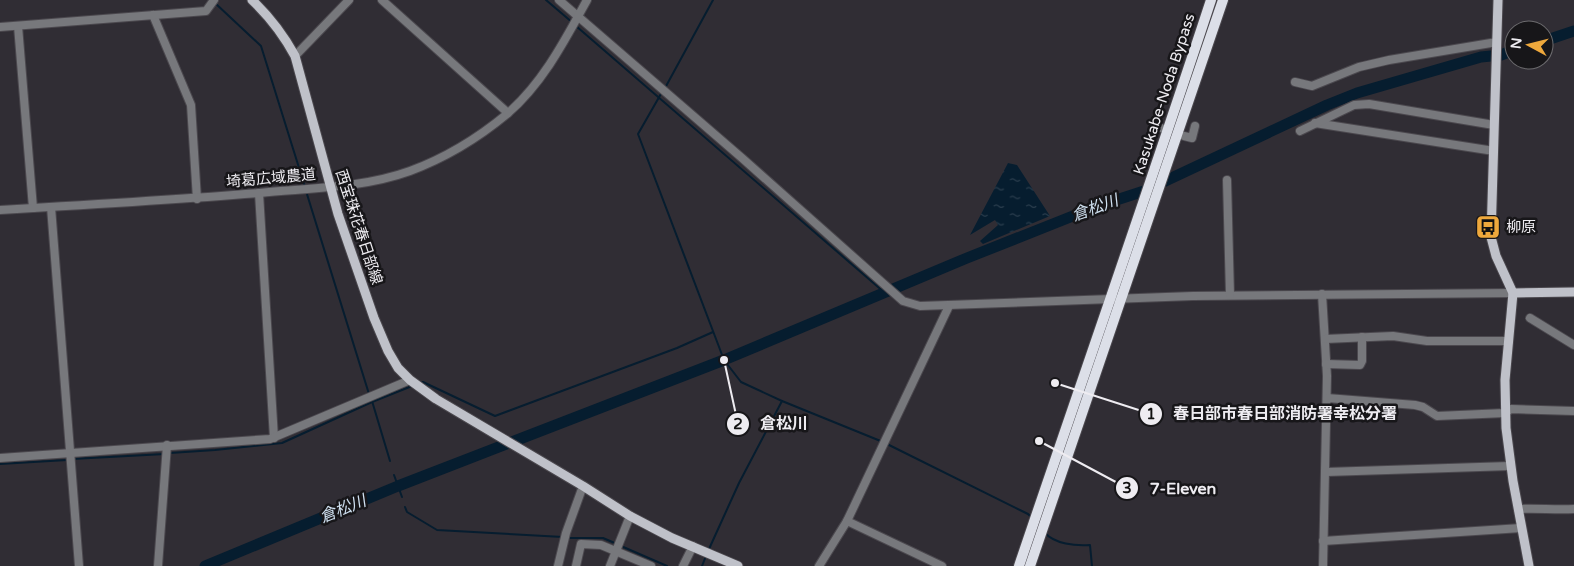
<svg xmlns="http://www.w3.org/2000/svg" width="1574" height="566" font-family="'Varela Round','Noto Sans JP',sans-serif">
  <defs>
    <pattern id="water-ripples" width="26" height="14" patternUnits="userSpaceOnUse" patternTransform="scale(1.25)"><rect width="26" height="14" fill="#061d2f"/><path d="M2 4q2-2 4 0t4 0M15 11q2-2 4 0t4 0" fill="none" stroke="#2b3e4e"/></pattern>
  </defs>
  <rect width="100%" height="100%" fill="#302d34"/>
  <path fill="url(#water-ripples)" d="M1008,163L1017,165L1050,216L983,244L980,241L998,225L995,220L970,235Z"/>
  <g fill="none" stroke-linecap="round" stroke-linejoin="round">
    <g stroke="#061d2f" stroke-width="2">
      <path d="M546,0L573,23"/>
      <path d="M215,3L261,46L305,187"/>
      <path d="M576,26L885,293"/>
      <path d="M665,88L713,0"/>
      <path d="M662,92L638,134L724,360L741,382L782,401L883,442"/>
      <path d="M306,191L369,394"/>
      <path d="M419,383L423,382L495,416L677,348L713,332"/>
      <path d="M372,401L390,461"/>
      <path d="M887,444L1028,514L1032,518"/>
      <path d="M170,453L215,450L282,443L372,402L412,386"/>
      <path d="M72,459L165,454"/>
      <path d="M0,464L67,460"/>
      <path d="M394,475L402,497"/>
      <path d="M405,507L407,512L437,530L563,537"/>
      <path d="M1045,533C1055,544 1075,546 1090,545L1092,566"/>
      <path d="M568,538H603L617,544"/>
      <path d="M621,546L667,566"/>
      <path d="M709,549L739,483L782,401"/>
      <path d="M702,566L706,556"/>
    </g>
    <g stroke="#061d2f" stroke-width="11">
      <path d="M1544,41L1574,31"/>
      <path d="M205,566L398,486L724,360L967,258L1098,206L1144,191L1327,105L1357,93L1481,57L1501,55L1514,50"/>
    </g>
    <defs>
      <g id="minor">
        <path d="M382,0L508,113"/>
        <path d="M559,0L742,158L903,301L920,306L1193,296L1513,293"/>
        <path d="M153,15L191,105L197,199"/>
        <path d="M18,26L33,208"/>
        <path d="M0,27L206,11L214,0"/>
        <path d="M295,56L349,0"/>
        <path d="M1295,82L1312,86L1359,67L1389,60L1497,42"/>
        <path d="M1315,123L1494,151"/>
        <path d="M1154,128H1161"/>
        <path d="M1300,131L1354,105L1369,104L1494,125"/>
        <path d="M1184,136L1192,138L1195,126"/>
        <path d="M1227,180L1230,295"/>
        <path d="M259,193L274,438"/>
        <path d="M51,207L79,566"/>
        <path d="M0,210C87,205 174,200 260,193C310,188 363,188 410,171C445,158 478,138 507,114C543,83 565,40 587,0"/>
        <path d="M1322,294L1327,376L1323,566"/>
        <path d="M1530,318L1574,345"/>
        <path d="M1325,339L1393,336L1427,341H1509"/>
        <path d="M1326,364L1360,365L1362,361V337"/>
        <path d="M1327,398L1415,405L1423,407L1437,416L1505,413L1511,409L1574,411"/>
        <path d="M0,458L270,439L410,380"/>
        <path d="M1326,472L1510,466"/>
        <path d="M1518,509C1537,508 1555,510 1574,509"/>
        <path d="M847,521L942,566"/>
        <path d="M1323,541L1521,528"/>
        <path d="M158,566L167,445"/>
        <path d="M558,566L566,533L583,486"/>
        <path d="M576,566L581,544L601,545L651,566"/>
        <path d="M610,566L630,516"/>
        <path d="M683,566L693,546"/>
        <path d="M819,566L847,521L949,306"/>
      </g>
      <g id="major">
        <path d="M252,0C270,17 283,34 295,56L338,214L374,318L388,351L398,368L410,380L436,399L583,486L630,516L672,538L738,566"/>
        <path d="M1498,0L1491,237L1496,256L1513,293L1505,380L1506,428L1513,481L1529,566"/>
        <path d="M1513,293L1574,292"/>
      </g>
      <g id="highway">
        <path d="M1019,566C1083,377 1149,189 1211,0"/>
        <path d="M1030,566L1223,0"/>
      </g>
    </defs>
    <use href="#minor" stroke="#4b484e" stroke-width="10"/>
    <use href="#major" stroke="#4b484e" stroke-width="11"/>
    <use href="#highway" stroke="#4b484e" stroke-width="12"/>
    <use href="#minor" stroke="#77787c" stroke-width="8"/>
    <use href="#major" stroke="#bfc1c9" stroke-width="9"/>
    <use href="#highway" stroke="#dcdfe8" stroke-width="10"/>
  </g>
  <defs>
    <symbol id="bus-square" viewBox="-11 -11 22 22"><rect x="-9" y="-9" width="18" height="18" rx="4" fill="#eea83c" stroke="#171619"/><path d="M-5-6H5V4H4V6H2V4H-2V6H-4V4H-5ZM-3.5-4V0h7V-4ZM-3.5 1.2v1.5H-2V1.2ZM2 1.2v1.5H3.5V1.2Z" fill="#111"/></symbol>
  </defs>
  <g fill-rule="evenodd">
    <use href="#bus-square" x="1474" y="213" width="28" height="28"/>
  </g>
  <g text-anchor="middle" dominant-baseline="central" stroke-width="5" stroke-linejoin="round" paint-order="stroke">
    <g font-size="15" fill="#eeecf1" stroke="#171619">
      <text transform="translate(1164 94) rotate(-72)">Kasukabe-Noda Bypass</text>
      <text transform="translate(271 178) rotate(-5)">埼葛広域農道</text>
      <text transform="translate(359 227) rotate(72)">西宝珠花春日部線</text>
    </g>
    <g font-size="15" fill="#eeecf1" stroke="#171619" text-anchor="start">
      <text x="1506" y="227">柳原</text>
    </g>
    <g font-size="16" font-style="italic" fill="#d1e2f2" stroke="#171619">
      <text transform="translate(1095 208) rotate(-20)">倉松川</text>
      <text transform="translate(343 509) rotate(-22)">倉松川</text>
    </g>
  </g>
  <path fill="none" stroke="#eeecf1" stroke-width="2" d="M1055 383L1151 414M724 360L738 424M1039 441L1127 488"/>
  <g fill="#eeecf1" stroke="#171619" stroke-width="2">
    <circle cx="1055" cy="383" r="5"/>
    <circle cx="724" cy="360" r="5"/>
    <circle cx="1039" cy="441" r="5"/>
    <circle cx="1151" cy="414" r="12"/>
    <circle cx="738" cy="424" r="12"/>
    <circle cx="1127" cy="488" r="12"/>
  </g>
  <g font-size="15" text-anchor="middle" font-weight="bold" fill="#111">
    <text x="1151" y="419">1</text>
    <text x="738" y="429">2</text>
    <text x="1127" y="493">3</text>
  </g>
  <g font-size="16" text-anchor="middle" font-weight="bold" fill="#eeecf1" stroke="#171619" stroke-width="5" stroke-linejoin="round" paint-order="stroke">
    <text x="1285" y="419">春日部市春日部消防署幸松分署</text>
    <text x="784" y="429">倉松川</text>
    <text x="1183" y="494">7-Eleven</text>
  </g>
  <g transform="translate(1529 45) rotate(277)"><circle r="24" fill="#171619" stroke="#6d6c6f"/>
  <path d="M0-4L9 19L0 12L-9 19Z" fill="#eea83c"/>
  <text y="-8" font-size="14" font-weight="bold" text-anchor="middle" fill="#eeecf1">N</text>
  </g>
</svg>
